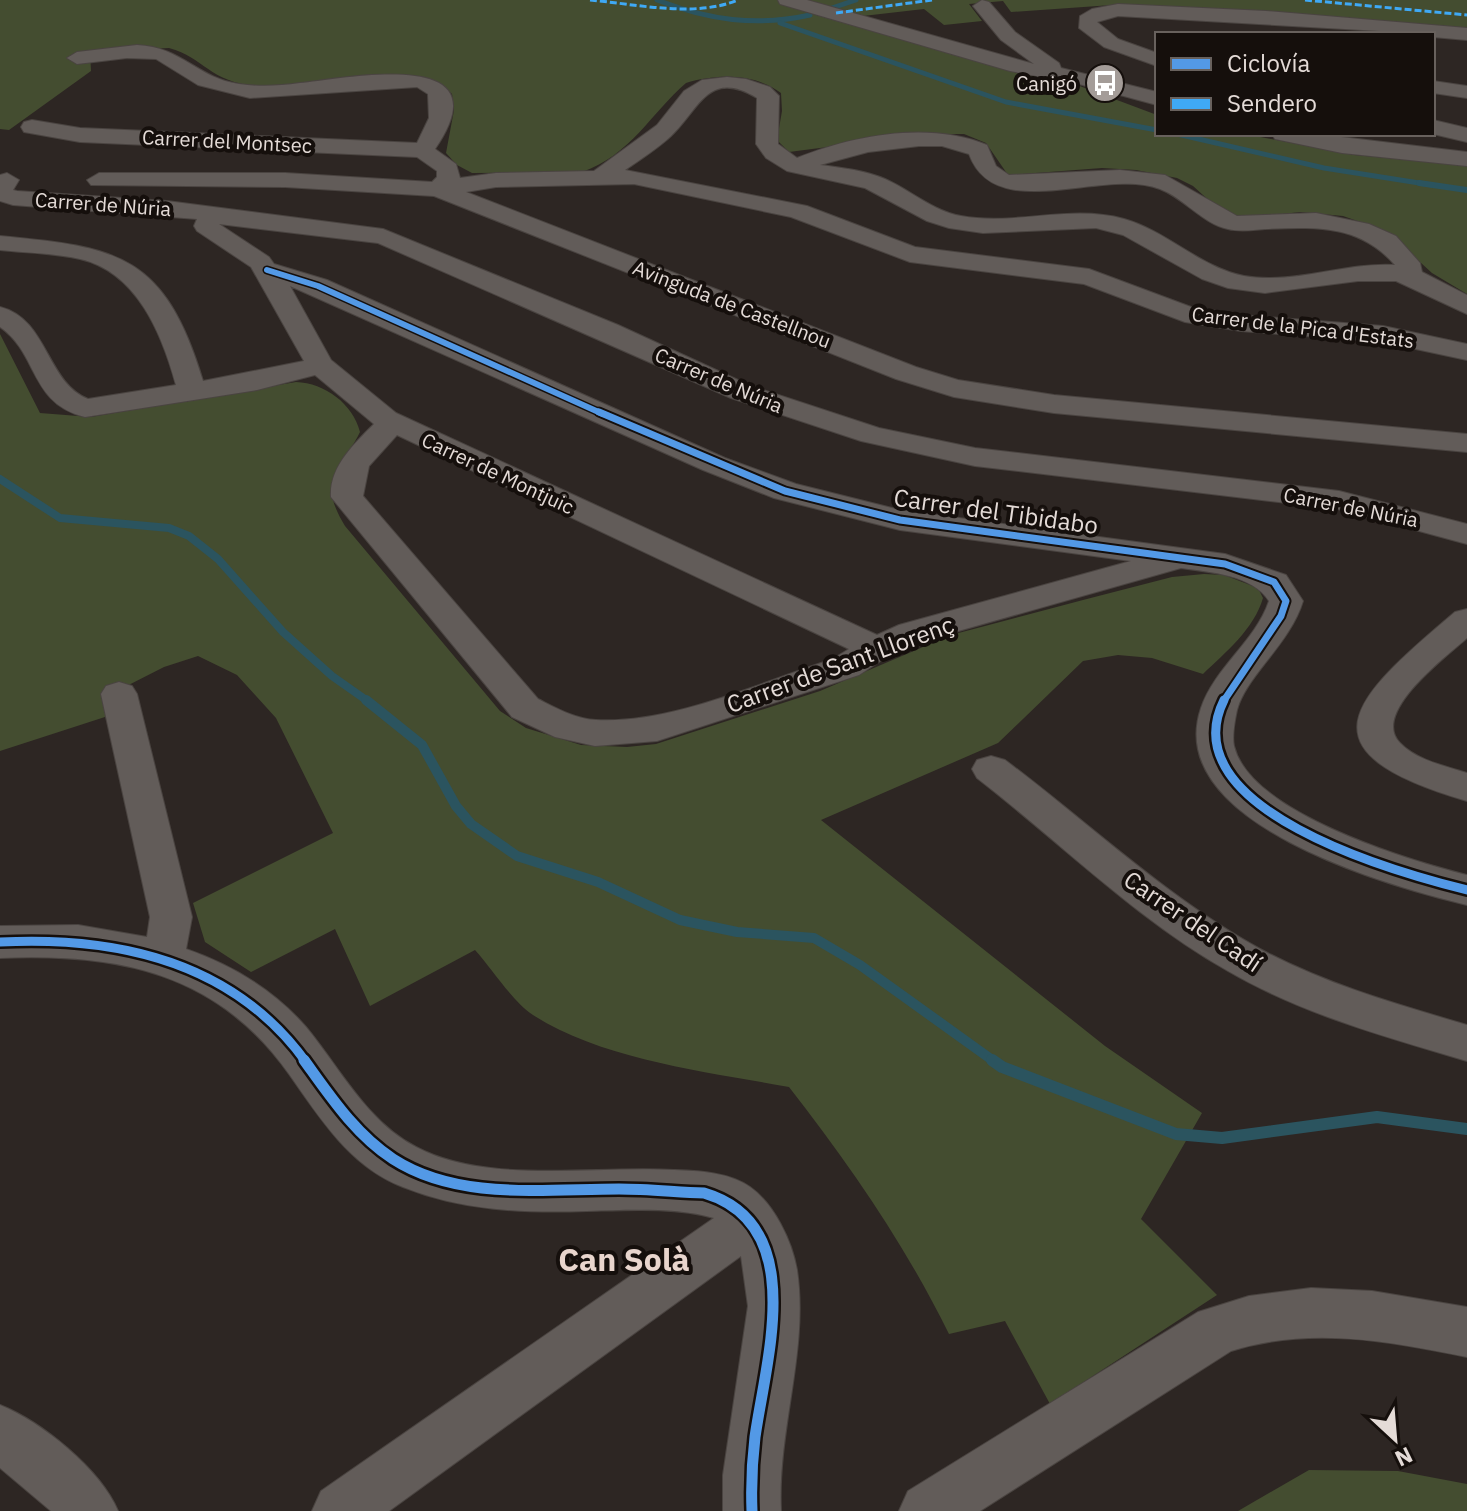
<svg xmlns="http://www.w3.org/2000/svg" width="1467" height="1511" font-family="'IBM Plex Sans',sans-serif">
  <rect width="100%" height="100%" fill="#2d2623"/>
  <g fill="#444d30">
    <path d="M0,0H1467V30L1112,5L1011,12L1003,1L969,4L982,21L944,25L924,9L863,16L946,51L988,65L1077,85L1157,115V134H1245L1354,155L1467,165V294L1432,273L1386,231L1343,216L1300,212L1247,218L1224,214L1193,186L1177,178L1136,170L1102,168L1008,175L986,143L964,134H928L789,152L777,140L782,111L781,93C755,73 716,74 686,83C651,113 631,155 582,172L472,173L457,165L446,153L454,110L452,94C413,52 312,91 257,86C209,82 205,58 169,48L90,52L91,71L9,130L0,129Z"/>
    <path d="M0,334L40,413L91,417L296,382C325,383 353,404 360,432C340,473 316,478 345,526L500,711L526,728L581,745L627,747L656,744L820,691L951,635L1083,600L1172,577L1204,574L1224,575L1258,588L1263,598C1254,629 1226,652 1203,674L1152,658L1118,655L1083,661L998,743L821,820L1105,1046L1202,1113L1141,1219L1217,1295L1050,1404L1005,1321L949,1334C904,1243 851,1167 789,1087C708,1072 603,1060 533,1015C512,1001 493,970 475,950L370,1006L335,929L251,972L205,942L193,903L333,833L276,718L237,675L198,656L164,667L105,697L108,716L0,751Z"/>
    <path d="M1309,1470L1398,1471L1467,1484V1511H1238Z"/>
  </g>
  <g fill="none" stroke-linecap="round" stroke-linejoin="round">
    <g stroke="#2b545f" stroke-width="5">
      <path d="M657,0C708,20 756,27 810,15"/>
      <path d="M832,8L856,0"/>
      <path d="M780,23L1006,102L1157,130"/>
      <path d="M1177,134L1324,168L1432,185"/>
    </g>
    <path stroke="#2b545f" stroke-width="6" d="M1419,183L1467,190"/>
    <path stroke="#2b545f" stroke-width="8" d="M0,479L60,518L169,528L189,536L218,559L283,632L332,676L369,702"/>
    <path stroke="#2b545f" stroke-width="10" d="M366,700L422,745L456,806L471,824L517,856L598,882L680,920L737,932L814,938L860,965L995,1062"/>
    <path stroke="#2b545f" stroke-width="12" d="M992,1060L1002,1067L1176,1134L1222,1138L1377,1117L1467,1129"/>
    <defs>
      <g id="minor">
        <path d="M778,0H807L1034,64L1001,40L973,6L982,0L989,2L1015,32L1059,63L1061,68L1157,92V105L1079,84L1010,71L780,4Z"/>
        <path d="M1118,4L1266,11L1467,28V40L1433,37V34L1118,16L1097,22L1118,39L1157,53V66L1104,47L1079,28L1080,16L1092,9Z"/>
        <path d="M137,45C182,47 197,78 239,84C259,87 279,86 300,83C348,78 506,46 435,149L456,164L460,178L496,173L594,171L657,125L684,91L702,80L727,77L746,79L770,87L779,96L778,144L797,158C853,135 930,121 987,145L996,166L1009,175L1120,170L1165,175L1237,216L1316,213L1369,224L1396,236L1420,263L1422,272L1467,295V314L1396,281H1358L1265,293L1228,288L1202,279L1123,235L1096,228L983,233L949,228L927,221L865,188L787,171L766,158L756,144L757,98C708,68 699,110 671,136C657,149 641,159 625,170L807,206L915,247L1089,269L1191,307L1241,315L1383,326L1467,344V360L1383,342L1241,331L1185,322L1084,284L910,262L791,217L634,184L496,187L466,192L916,367L958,380L1054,395L1467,434V452L1054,413L954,397L896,379L434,196L285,187L91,185L87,180L99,173H285L432,182L437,177V171L417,157L80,142L24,132L21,127L24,122L32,120L80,128L417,143L429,118L428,94L417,87L250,98L198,85L156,59L127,58L77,64L67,58L77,52ZM919,146H942L969,154C995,226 1104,167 1160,189C1184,198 1203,224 1228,229C1240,232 1253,230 1265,229C1316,227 1359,224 1395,265C1344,262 1294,285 1244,276C1201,268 1167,231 1124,219C1070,204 1015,226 961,216C933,211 910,190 885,179C864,170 842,168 820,165L868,152Z"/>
        <path d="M1433,81L1467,86V98L1433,93Z"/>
        <path d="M1433,120L1467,128V142L1433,134Z"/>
        <path d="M1272,134H1316L1467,152V166L1342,153L1275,139Z"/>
        <path d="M7,173L19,180L13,190L17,191L167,201L383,229L618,325L751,386L879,428L975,448L1339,491L1467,524V544L1338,509L975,466L861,441L731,398L378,243L219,224L269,257L274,264L327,280L725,458L796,484L900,510L1225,554L1286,575L1303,601C1290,644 1246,676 1237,710C1235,719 1232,737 1234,746C1250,813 1408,860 1467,875V905C1389,886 1162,823 1201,708C1215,667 1255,642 1269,601C1253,575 1210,572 1181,568L923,641L888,656L859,675L657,741L595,746L555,737L512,717L331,497C329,467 354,444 374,424L315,375L257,390L85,417C29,403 39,354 0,327V307C48,319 46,382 88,399L176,385C162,334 137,272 80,259C54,253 26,253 0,250V236C119,247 165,255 203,381L304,361L251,267L197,231L194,226L197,219L13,205L0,201V175ZM290,286L703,470L774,498L900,530L1131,561L899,625L877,635L396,413L331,360ZM397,435L849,649L833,659C761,682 672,724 596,720C575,719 556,708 538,699L363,496L369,466Z"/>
        <path d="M1467,609V638C1447,656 1370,713 1400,743C1416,760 1445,766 1467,773V801C1296,751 1351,700 1455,612Z"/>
        <path d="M119,682L132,686L137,694L192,917L186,949C232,965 274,990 306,1027C340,1068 367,1122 416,1147C487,1185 594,1165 674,1170C698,1171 729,1172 750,1187C774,1204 792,1241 797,1270C809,1350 777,1430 781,1511H723V1475L748,1306L741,1256L389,1511H312L321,1491L714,1218C675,1207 628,1210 587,1211C523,1213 463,1211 403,1187C350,1167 320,1118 289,1074C217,972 117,953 0,958V926L78,925L147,937L150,917L101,694L106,686Z"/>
        <path d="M991,756L1005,760C1089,823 1167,898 1260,949C1325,984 1396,1004 1467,1025V1061C1386,1037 1302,1014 1228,971C1136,919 1061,843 977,778L972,769L977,760Z"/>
        <path d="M1311,1288L1372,1291L1467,1307V1357C1388,1341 1310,1326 1231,1351L980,1511H899L908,1491L1198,1312L1249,1296Z"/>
        <path d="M0,1405C42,1422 100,1469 118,1511H51L0,1468Z"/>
      </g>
    </defs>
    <use href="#minor" stroke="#4a4441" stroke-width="2"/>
    <use href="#minor" fill="#625c59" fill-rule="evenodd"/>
    <g stroke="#3fa9f5" stroke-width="3" stroke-dasharray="7 3" stroke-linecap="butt">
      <path d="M590,0C636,4 694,18 738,0"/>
      <path d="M1305,0L1467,15"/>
      <path d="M836,13L932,0"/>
    </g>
    <defs>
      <path id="cycleway-far3" d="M267,270L318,286L603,414"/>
      <path id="cycleway-far2" d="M599,412L785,491L900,520L1225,564L1274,582L1286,601L1281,616L1223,702"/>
      <g id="cycleway-far1">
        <path d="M1224,700C1170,809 1395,872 1467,890"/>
        <path d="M0,942C118,936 233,961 306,1062"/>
      </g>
      <path id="cycleway" d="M304,1060C330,1096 355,1134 393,1159C458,1201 545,1189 619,1189C647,1189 676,1192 704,1193C809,1224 766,1359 755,1437C752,1462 751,1486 752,1511"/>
    </defs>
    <use href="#cycleway-far3" stroke="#150f0c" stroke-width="9"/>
    <use href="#cycleway-far2" stroke="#150f0c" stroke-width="11"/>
    <use href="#cycleway-far1" stroke="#150f0c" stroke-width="14"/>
    <use href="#cycleway" stroke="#150f0c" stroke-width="16"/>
    <use href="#cycleway-far3" stroke="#5399e6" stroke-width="6"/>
    <use href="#cycleway-far2" stroke="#5399e6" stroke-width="7"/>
    <use href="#cycleway-far1" stroke="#5399e6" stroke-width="9"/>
    <use href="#cycleway" stroke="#5399e6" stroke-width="11"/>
  </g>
  <defs>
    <symbol id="bus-disc" viewBox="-11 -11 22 22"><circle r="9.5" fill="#a49c98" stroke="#150f0c"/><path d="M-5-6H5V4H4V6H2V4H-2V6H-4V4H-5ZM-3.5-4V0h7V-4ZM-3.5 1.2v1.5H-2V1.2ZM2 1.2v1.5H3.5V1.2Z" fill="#fff"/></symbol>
  </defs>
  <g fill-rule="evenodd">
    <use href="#bus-disc" x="1083" y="61" width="44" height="44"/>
  </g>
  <g text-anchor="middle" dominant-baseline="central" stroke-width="8" stroke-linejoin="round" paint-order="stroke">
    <g font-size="20" fill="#e4dbd7" stroke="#150f0c" text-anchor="end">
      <text x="1077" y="83">Canigó</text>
    </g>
    <g font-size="20" fill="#e4dbd7" stroke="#150f0c">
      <text transform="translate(227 141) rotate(3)">Carrer del Montsec</text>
      <text transform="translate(103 204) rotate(4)">Carrer de Núria</text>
      <text transform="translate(732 304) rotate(21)">Avinguda de Castellnou</text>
      <text transform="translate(1303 327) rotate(7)">Carrer de la Pica d'Estats</text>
      <text transform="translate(719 380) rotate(23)">Carrer de Núria</text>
      <text transform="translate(498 473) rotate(25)">Carrer de Montjuic</text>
      <text transform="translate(1351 507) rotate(11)">Carrer de Núria</text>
    </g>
    <g font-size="24" fill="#e4dbd7" stroke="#150f0c">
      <text transform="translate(996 511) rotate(8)">Carrer del Tibidabo</text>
      <text transform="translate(840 664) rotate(-20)">Carrer de Sant Llorenç</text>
      <text transform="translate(1193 921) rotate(34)">Carrer del Cadí</text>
    </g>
    <g font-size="32" font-weight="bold" fill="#e8d5cd" stroke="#150f0c">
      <text x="624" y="1259">Can Solà</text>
    </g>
  </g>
  <rect x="1155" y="32" width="280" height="104" fill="#150f0c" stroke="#68615d" stroke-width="2"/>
  <rect x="1171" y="58" width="40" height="12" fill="#5399e6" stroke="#68615d" stroke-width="2"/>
  <text x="1227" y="72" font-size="24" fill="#e4dbd7">Ciclovía</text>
  <rect x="1171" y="98" width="40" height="12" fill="#3fa9f5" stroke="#68615d" stroke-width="2"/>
  <text x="1227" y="112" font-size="24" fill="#e4dbd7">Sendero</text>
  <g transform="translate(1395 1439) rotate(154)" stroke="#150f0c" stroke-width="6" paint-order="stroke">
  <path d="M0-6L14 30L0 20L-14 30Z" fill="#e4dbd7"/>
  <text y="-12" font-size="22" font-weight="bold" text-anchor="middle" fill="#e4dbd7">N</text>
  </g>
</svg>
